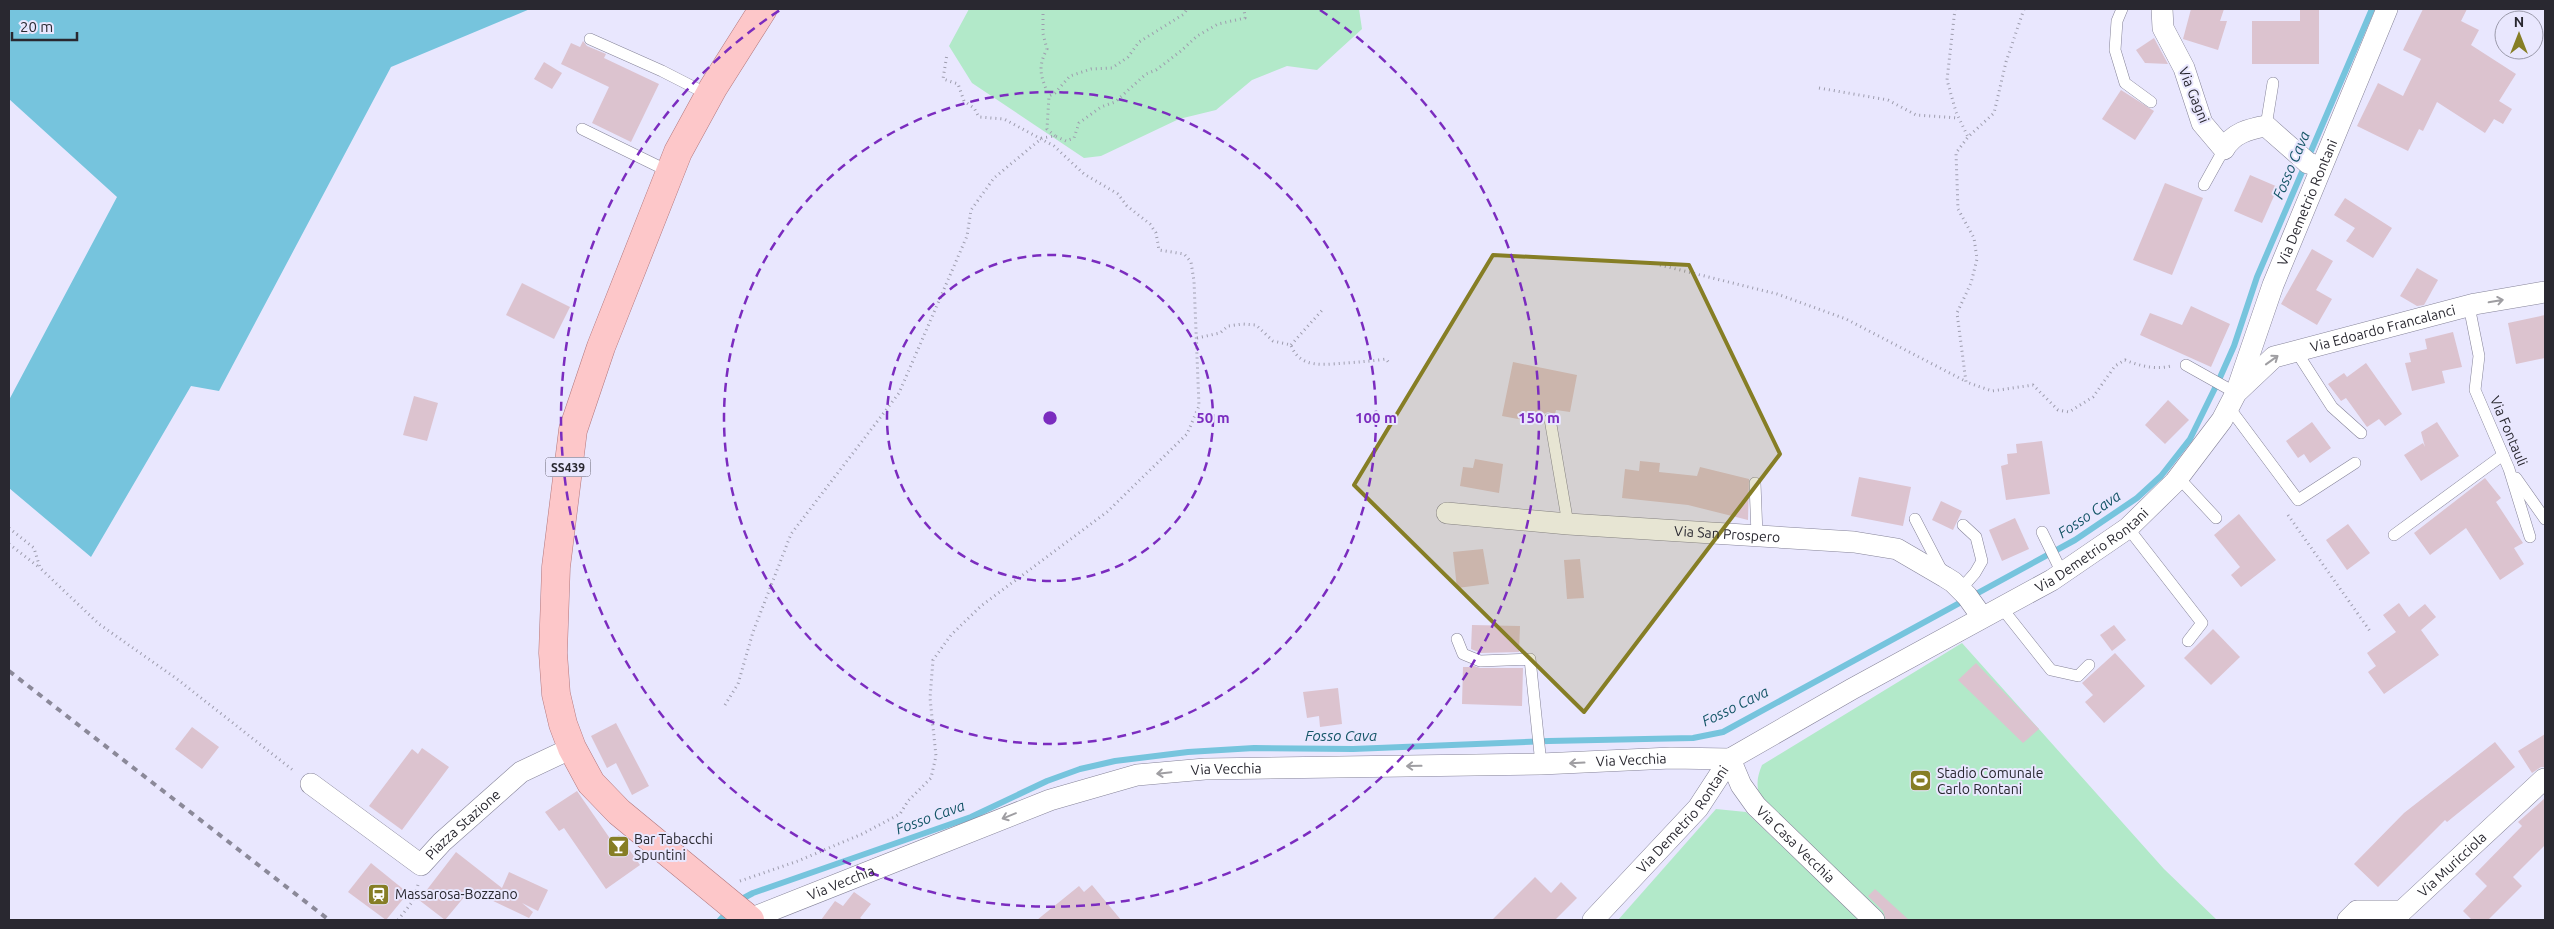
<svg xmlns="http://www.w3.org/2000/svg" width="2554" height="929" font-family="Ubuntu,sans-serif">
  <rect width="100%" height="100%" fill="#e9e7fe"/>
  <g fill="#b2e9c9">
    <path d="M969,9H1359L1362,29L1317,70L1287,66L1252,80L1216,110L1179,119L1101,156L1084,158L972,83L949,46Z"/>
    <path d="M1962,643L2164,869L2217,920H1880L1760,797C1756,785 1757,777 1762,765Z"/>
    <path d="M1716,809L1746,812L1860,920H1618Z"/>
  </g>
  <path fill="#76c4dd" d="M9,9H530L391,67L219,391L191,386L91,557L9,488V400L117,197L9,99Z"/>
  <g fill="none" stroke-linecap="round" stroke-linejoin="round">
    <g stroke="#76c4dd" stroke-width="6">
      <path d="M738,901L753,893L971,817L1047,781L1080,769L1115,761L1188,752L1254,748L1353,749L1549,741L1693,738L1723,732L2075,540L2137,498L2161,476L2190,439L2218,382L2234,346L2257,277L2372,9"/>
      <path d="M720,920L729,910"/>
    </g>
  </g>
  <g fill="#dcc3cf">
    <path d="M2191,9H2224L2220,21H2227L2218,50L2183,39Z"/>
    <path d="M2300,9H2319V64H2252V21H2300Z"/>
    <path d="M2423,9H2467L2461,21L2479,30L2471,45L2516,74L2499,101L2512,109L2503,124L2494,119L2485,133L2437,102L2423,131L2419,129L2408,151L2357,126L2378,83L2403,96L2421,59L2403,50Z"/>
    <path d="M2154,38L2168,64L2145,63L2136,50Z"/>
    <path d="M583,41L587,46L606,54L604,58L659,84L631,142L592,123L609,87L561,64L571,43L580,47Z"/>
    <path d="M544,62L562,73L552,89L534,79Z"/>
    <path d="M2121,90L2154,111L2135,140L2102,119Z"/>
    <path d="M2250,175L2278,187L2262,223L2234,211Z"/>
    <path d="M2165,183L2203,198L2172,275L2133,260Z"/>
    <path d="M2345,198L2392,228L2373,258L2346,241L2355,228L2334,215Z"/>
    <path d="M2312,249L2333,261L2316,290L2332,299L2317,325L2281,304Z"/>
    <path d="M2417,268L2438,280L2424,305L2417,306L2400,296Z"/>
    <path d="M522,283L570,307L554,339L506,315Z"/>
    <path d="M2191,306L2230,324L2211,367L2140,335L2150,313L2182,325Z"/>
    <path d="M2545,315V358L2516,364L2508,323Z"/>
    <path d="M2453,332L2462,367L2442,371L2445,383L2412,391L2405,363L2411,362L2409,353L2427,349L2425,339Z"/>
    <path d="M1513,362L1577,375L1570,412L1556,410L1555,414L1548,412L1541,415L1539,423L1502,416Z"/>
    <path d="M2366,363L2402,414L2385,426L2379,419L2367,427L2346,398L2341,401L2328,384L2344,373L2347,377Z"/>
    <path d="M414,396L438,403L427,441L403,435Z"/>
    <path d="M2168,400L2189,420L2165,444L2145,425Z"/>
    <path d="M2312,422L2331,448L2310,463L2304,454L2298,458L2286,441Z"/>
    <path d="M2437,422L2459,456L2421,481L2404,455L2423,443L2425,447L2421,432Z"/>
    <path d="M2042,441L2050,494L2006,500L2001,466L2008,464L2007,454L2017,453L2016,444Z"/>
    <path d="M1475,459L1503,464L1499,493L1460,486L1463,467L1473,468Z"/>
    <path d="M1640,461L1660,463L1659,472L1697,476L1700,467L1749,479L1748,520L1688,505L1622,498L1625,469L1639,471Z"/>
    <path d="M1859,477L1911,487L1903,526L1851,516Z"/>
    <path d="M2485,478L2501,498L2496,502L2523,543L2514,548L2524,564L2500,580L2466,528L2430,555L2414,533Z"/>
    <path d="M1941,501L1962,511L1953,530L1932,520Z"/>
    <path d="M2239,514L2276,560L2241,587L2231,575L2240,567L2214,535Z"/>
    <path d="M2015,518L2029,549L2002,561L1989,530Z"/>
    <path d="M2348,524L2370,553L2347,570L2326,540Z"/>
    <path d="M1483,549L1489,584L1457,588L1453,552Z"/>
    <path d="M1580,559L1584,598L1567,599L1564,560Z"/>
    <path d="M2399,603L2409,617L2425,604L2436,617L2421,630L2439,655L2384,694L2368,672L2376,666L2367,653L2396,632L2383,615Z"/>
    <path d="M1472,625L1520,626L1519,652L1481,653L1471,649Z"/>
    <path d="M2114,625L2126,640L2112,651L2100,635Z"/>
    <path d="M2213,629L2240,657L2211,685L2184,658Z"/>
    <path d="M2115,653L2145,686L2104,723L2085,702L2093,695L2082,683Z"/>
    <path d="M1976,663L2039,729L2023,743L1958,680Z"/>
    <path d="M1471,665L1480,668H1523L1522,706L1462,704L1463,667H1471Z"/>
    <path d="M1338,688L1342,724L1320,727L1319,716L1307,718L1303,692Z"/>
    <path d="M616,723L649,786L632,795L616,763L607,768L591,736Z"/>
    <path d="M192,727L219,747L202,769L175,749Z"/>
    <path d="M2545,734V767H2541L2532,773L2518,751Z"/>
    <path d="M2495,742L2515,767L2447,822L2445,820L2378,887L2354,864L2404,813Z"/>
    <path d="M422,748L449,767L402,830L369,806L412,749L418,754Z"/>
    <path d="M577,791L611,840L619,835L640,865L606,889L564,828L559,831L545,812Z"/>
    <path d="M2545,798V845L2513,877L2522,886L2488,920H2472L2463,911L2487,886L2475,874L2522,826L2518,822Z"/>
    <path d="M456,852L502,888L509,872L548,890L538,911L522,903L533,912L529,918L470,890L445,920L419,900Z"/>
    <path d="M371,863L408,893L386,920L348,892Z"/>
    <path d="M1535,877L1551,893L1561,882L1577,898L1555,920H1492Z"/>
    <path d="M1092,885L1121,920H1037L1079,886L1084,892Z"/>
    <path d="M1875,889L1909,920H1886L1883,911L1868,896Z"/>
    <path d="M854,892L871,904L860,918L863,920H821L835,901L843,906Z"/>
  </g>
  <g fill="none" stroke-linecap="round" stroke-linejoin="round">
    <defs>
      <g id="service">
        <path d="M2122,9L2117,21L2115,50L2125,83L2151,102"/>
        <path d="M590,39L662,71L709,95"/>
        <path d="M2266,126L2273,83"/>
        <path d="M582,129L670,172"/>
        <path d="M2204,185L2224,149"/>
        <path d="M2469,306L2479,356L2475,390L2509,469L2530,537"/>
        <path d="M2296,351L2332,407L2361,433"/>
        <path d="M2186,365L2236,393"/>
        <path d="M2228,406L2298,500L2355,463"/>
        <path d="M1550,419L1568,524"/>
        <path d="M2178,477L2216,518"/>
        <path d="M2516,478L2545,519"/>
        <path d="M1755,483L1757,535"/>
        <path d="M1915,519L1943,573"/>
        <path d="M2128,528L2202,623L2188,641"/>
        <path d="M2042,532L2062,573"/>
        <path d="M2394,535L2503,455"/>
        <path d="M1960,590L1975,573L1982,561L1976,537L1963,525"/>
        <path d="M2001,607L2051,670L2078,676L2089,665"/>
        <path d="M1457,639L1463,654L1480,661L1530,659L1541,764"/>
      </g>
      <g id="minor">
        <path d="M2162,9L2163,28L2184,68L2202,123L2224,149C2233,133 2249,129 2266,126L2308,163L2321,167"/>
        <path id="s1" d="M2238,391L2274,357L2475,304L2545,292"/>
        <path id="s2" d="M1447,513L1568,524L1854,542L1897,549L1945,577L1953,582L1967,596L1982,617"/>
        <path id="s3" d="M311,784L421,865L442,842L521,772L572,748"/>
        <path id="s4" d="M747,920L1050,800L1137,775L1205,769L1541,764L1671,758L1730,759L1741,785L1756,806L1874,920"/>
        <path id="s5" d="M1593,920L1698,808L1730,759L1852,689L2052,580L2128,528L2175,482L2222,420L2236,393L2273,285L2387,9"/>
        <path id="s6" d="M2348,920L2357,911H2402L2544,779"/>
      </g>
      <path id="primary" d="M750,920L619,812L591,783L572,748L563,724L556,694L553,653L556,567L573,430L601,347L678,152L713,88L763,9"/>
    </defs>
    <use href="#service" stroke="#858398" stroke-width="12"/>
    <use href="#minor" stroke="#858398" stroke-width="22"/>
    <use href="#primary" stroke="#b2777c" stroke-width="29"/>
    <g stroke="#9e9dae" stroke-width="3" stroke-dasharray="1 4" stroke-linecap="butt">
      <path d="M1043,9V34L1047,49C1037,68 1041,77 1049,96"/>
      <path d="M1955,9L1947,80L1956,112L1968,137"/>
      <path d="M2024,9L2006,62L1994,113L1968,137L1956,153L1958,209L1974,238L1977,259L1971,283L1957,313L1966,382L1992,391L2033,385L2058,410L2069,412L2093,397L2115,366L2125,360C2140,366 2155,370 2171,366"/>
      <path d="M1819,88L1888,100L1916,115L1958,118"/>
      <path d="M1055,136L1047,129L1049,96L1055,93L1070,76L1091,69L1112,68L1128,57L1139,42L1184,14L1187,9"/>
      <path d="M1660,265L1777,294L1846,319L1965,381"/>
      <path d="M1197,338L1220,333L1228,326L1243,324L1256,325L1273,341L1291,345C1300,370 1326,364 1346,363C1360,362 1372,361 1386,359L1389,363"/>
      <path d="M1291,345L1324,308"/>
      <path d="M2288,515L2370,631"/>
      <path d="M9,528L34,548L40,568L99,624L177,679L294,771"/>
      <path d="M9,544L40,568"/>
      <path d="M725,705L738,684L753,632L791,534L899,393L967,236L971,210L994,178L1042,138L1055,136L1066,141L1074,138L1079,123L1101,107L1115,102L1146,74L1156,70L1181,51L1197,36L1218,24L1245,18L1244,9"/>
      <path d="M740,881L798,861L862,834L900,814L908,801L931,778L936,756L930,698L933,660L951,635L981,606L1107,512L1187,434L1199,406L1194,281L1191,262L1184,254L1159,250L1156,233L1150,224L1127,206L1118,194L1084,174L1054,146L1004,119L979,117L974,108L964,101L958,84L943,79L947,54"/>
      <path d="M398,920L413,901L418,885"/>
    </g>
    <use href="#service" stroke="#fff" stroke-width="11"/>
    <use href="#minor" stroke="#fff" stroke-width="21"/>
    <use href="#primary" stroke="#fdc7c9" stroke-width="28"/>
    <path stroke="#8b8999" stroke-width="4" stroke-dasharray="6 6" stroke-linecap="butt" d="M9,671L329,920"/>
  </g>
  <defs><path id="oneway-shaft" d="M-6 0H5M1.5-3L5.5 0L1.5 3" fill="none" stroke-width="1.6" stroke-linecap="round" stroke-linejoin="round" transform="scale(1.25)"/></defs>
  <g stroke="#9f9ea2">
    <use href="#oneway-shaft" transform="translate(2496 301) rotate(-10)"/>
    <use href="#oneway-shaft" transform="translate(2272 360) rotate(-36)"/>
    <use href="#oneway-shaft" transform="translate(1577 763) rotate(177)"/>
    <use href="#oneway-shaft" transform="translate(1414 766) rotate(179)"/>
    <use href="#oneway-shaft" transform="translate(1164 773) rotate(174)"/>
    <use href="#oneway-shaft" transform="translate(1009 816) rotate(158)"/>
  </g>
  <path fill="#867e25" fill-opacity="0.2" stroke="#867e25" stroke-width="4" stroke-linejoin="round" d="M1493,255L1689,265L1780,454L1584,712L1354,485Z"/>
  <g fill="none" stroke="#7b2cbf" stroke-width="2.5" stroke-dasharray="9 6">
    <circle cx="1050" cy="418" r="163"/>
    <circle cx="1050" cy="418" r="326"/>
    <path d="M1320 10A489 489 0 1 1 780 10"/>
  </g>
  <defs>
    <symbol id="stadium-square" viewBox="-11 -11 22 22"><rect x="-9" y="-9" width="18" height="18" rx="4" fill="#867e25" stroke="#e9e7fe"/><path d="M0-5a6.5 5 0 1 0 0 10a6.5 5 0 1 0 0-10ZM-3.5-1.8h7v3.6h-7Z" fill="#fff"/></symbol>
    <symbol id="bar-square" viewBox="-11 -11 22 22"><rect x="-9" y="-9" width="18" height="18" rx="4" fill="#867e25" stroke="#e9e7fe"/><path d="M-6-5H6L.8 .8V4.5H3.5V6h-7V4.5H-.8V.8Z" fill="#fff"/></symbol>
    <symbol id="station-square" viewBox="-11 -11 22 22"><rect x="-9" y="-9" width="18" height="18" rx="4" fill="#867e25" stroke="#e9e7fe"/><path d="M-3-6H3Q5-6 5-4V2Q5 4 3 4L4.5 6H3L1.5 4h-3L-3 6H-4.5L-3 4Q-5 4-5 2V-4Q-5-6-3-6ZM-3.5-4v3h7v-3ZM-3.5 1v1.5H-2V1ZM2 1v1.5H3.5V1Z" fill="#fff"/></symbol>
  </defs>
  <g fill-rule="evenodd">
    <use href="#stadium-square" x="1908" y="768" width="25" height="25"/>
    <use href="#bar-square" x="606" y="834" width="25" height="25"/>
    <use href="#station-square" x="366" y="882" width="25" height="25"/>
  </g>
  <g text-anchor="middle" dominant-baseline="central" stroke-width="4" stroke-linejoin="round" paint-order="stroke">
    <rect fill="#e9e7fe" stroke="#63616e" stroke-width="1" x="545.5" y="457.5" width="45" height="19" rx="4"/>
    <g font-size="12" font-weight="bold" fill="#292830">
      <text x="568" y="467">SS439</text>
    </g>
    <g font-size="14" fill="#292830" stroke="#e9e7fe">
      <text transform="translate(2194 95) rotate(68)">Via Gagni</text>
      <text stroke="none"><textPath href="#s5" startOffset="1050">Via Demetrio Rontani</textPath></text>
      <text stroke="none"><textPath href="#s1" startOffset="162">Via Edoardo Francalanci</textPath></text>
      <text transform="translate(2509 431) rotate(67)">Via Fontauli</text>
      <text stroke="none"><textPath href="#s2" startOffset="281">Via San Prospero</textPath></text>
      <text stroke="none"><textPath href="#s5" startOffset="630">Via Demetrio Rontani</textPath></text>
      <text stroke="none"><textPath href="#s4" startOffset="911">Via Vecchia</textPath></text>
      <text stroke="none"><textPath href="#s4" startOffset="506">Via Vecchia</textPath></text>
      <text stroke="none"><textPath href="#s5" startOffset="135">Via Demetrio Rontani</textPath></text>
      <text stroke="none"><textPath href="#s3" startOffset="195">Piazza Stazione</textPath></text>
      <text stroke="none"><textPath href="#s4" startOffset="1119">Via Casa Vecchia</textPath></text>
      <text stroke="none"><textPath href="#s6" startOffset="126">Via Muricciola</textPath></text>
      <text stroke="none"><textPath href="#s4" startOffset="101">Via Vecchia</textPath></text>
    </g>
    <g font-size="14" fill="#292830" stroke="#e9e7fe" text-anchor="start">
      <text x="1937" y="773">Stadio Comunale<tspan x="1937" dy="16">Carlo Rontani</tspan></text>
      <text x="634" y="839">Bar Tabacchi<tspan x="634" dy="16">Spuntini</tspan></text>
      <text x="395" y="894">Massarosa-Bozzano</text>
    </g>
    <g font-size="15" font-style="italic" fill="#145567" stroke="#e9e7fe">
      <text transform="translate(2291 165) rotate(-67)">Fosso Cava</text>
      <text transform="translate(2089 514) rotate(-34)">Fosso Cava</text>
      <text transform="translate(1735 706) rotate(-26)">Fosso Cava</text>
      <text x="1341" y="735">Fosso Cava</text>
      <text transform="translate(930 817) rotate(-20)">Fosso Cava</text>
    </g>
  </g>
  <circle cx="1050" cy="418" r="8" fill="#7b2cbf" stroke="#e9e7fe" stroke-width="2.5"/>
  <g font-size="15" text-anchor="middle" font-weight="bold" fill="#7b2cbf" stroke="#e9e7fe" stroke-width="4" stroke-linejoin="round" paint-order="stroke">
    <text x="1213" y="423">50 m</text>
    <text x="1376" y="423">100 m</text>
    <text x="1539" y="423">150 m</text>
  </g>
  <rect width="2554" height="929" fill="none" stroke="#292830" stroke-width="20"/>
  <g transform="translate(2519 35)"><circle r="24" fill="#e9e7fe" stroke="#9c9bac"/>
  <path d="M0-4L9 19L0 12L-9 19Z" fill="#867e25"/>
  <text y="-8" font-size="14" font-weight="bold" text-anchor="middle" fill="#292830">N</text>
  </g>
  <path d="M12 32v8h65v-8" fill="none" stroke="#292830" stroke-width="2.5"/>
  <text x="20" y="32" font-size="15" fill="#292830" stroke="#e9e7fe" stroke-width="4" paint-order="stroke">20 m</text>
</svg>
